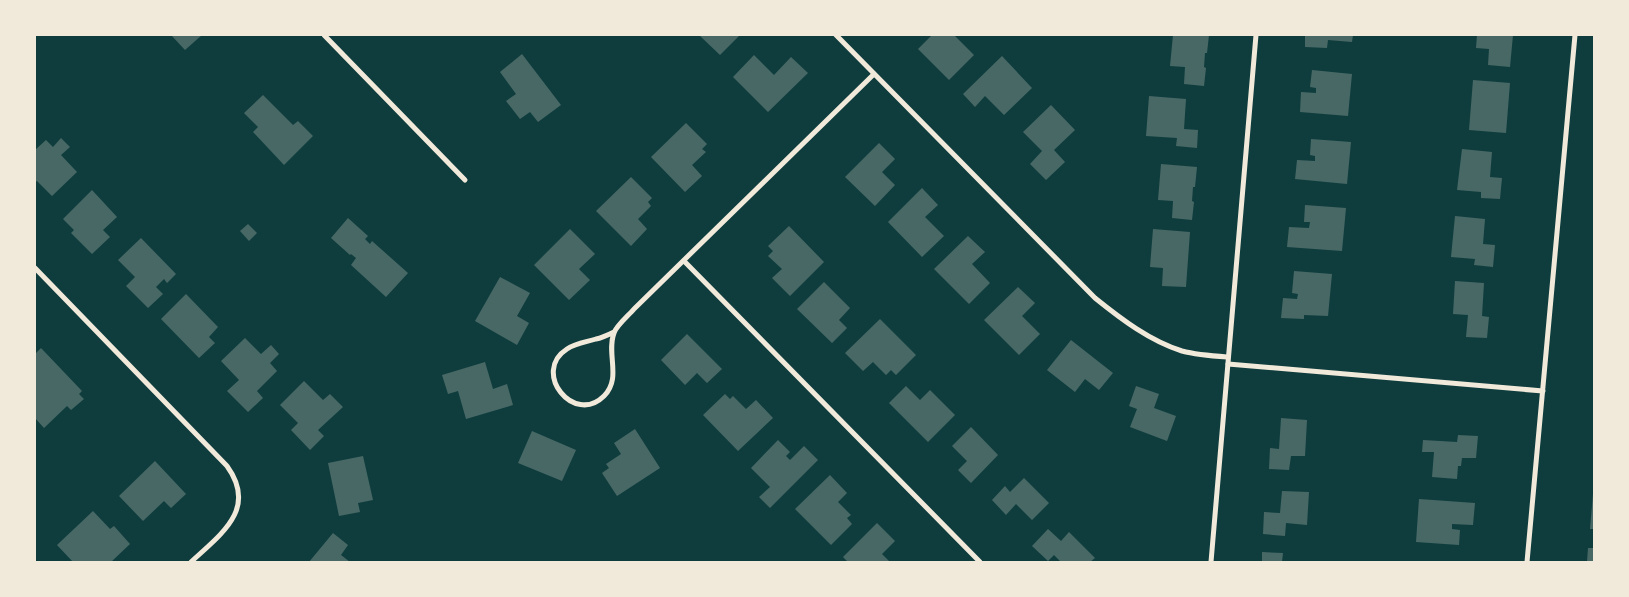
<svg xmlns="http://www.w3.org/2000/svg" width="1629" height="597" font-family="'Open Sans',sans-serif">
  <rect width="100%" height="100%" fill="#0f3d3e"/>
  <g fill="#486865">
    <path d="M171,35H202L185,50Z"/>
    <path d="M699,35H740L720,55Z"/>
    <path d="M932,35H954L974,55L949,80L918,49Z"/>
    <path d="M1173,35H1209L1207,53H1205L1204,67L1206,68L1204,86L1184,84L1185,67L1170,66Z"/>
    <path d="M1305,35H1353L1352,42L1328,40L1327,48L1305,47Z"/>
    <path d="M1477,35H1513L1510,67L1488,65L1489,49L1476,48Z"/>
    <path d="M522,54L561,105L538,122L530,112L520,119L506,101L516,94L500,72Z"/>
    <path d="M754,55L774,75L791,57L808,73L768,112L733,77Z"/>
    <path d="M1002,56L1032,88L1004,115L985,96L975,107L963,94Z"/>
    <path d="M1312,70L1352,74L1348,116L1300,112L1301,92L1316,93V88L1310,87Z"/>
    <path d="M1473,80L1510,83L1506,133L1469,130Z"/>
    <path d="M263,95L293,125L298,121L313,136L284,165L253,132L258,127L244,113Z"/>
    <path d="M1149,96L1186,99L1184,129L1198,130L1197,148L1176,146L1177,138L1146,136Z"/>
    <path d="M1051,105L1075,130L1054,150L1065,162L1046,180L1030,164L1042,151L1023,132Z"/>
    <path d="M686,123L707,144L702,149L706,152L692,165L702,176L685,192L651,157Z"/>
    <path d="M61,138L70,147L61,155L77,172L52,196L37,181L35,182V150L46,140L53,147Z"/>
    <path d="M1311,139L1351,142L1347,184L1295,179L1297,160L1315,161V156L1310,155Z"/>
    <path d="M879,143L895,159L882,172L895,185L875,206L845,177Z"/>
    <path d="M1462,149L1492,152L1490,177L1502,178L1500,199L1481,198V192L1457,190Z"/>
    <path d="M1161,164L1197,167L1195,187H1193L1192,201L1194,202L1192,220L1172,218L1173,201L1158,200Z"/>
    <path d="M631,177L652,198L648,202L651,206L638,219L647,229L631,246L596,211Z"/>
    <path d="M922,188L938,205L925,217L944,236L922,257L888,222Z"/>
    <path d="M92,190L117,217L103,230L110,237L92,254L71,233L74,230L63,219Z"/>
    <path d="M1305,205L1346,208L1342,251L1287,247L1289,227L1309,228L1310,222H1304Z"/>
    <path d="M1455,216L1485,219L1483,244L1495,245L1493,267L1474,265L1475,259L1451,257Z"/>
    <path d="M348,218L368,236L365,239L370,244L372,241L408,273L386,297L351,265L356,258L351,254L350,255L331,238Z"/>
    <path d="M248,224L257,233L249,241L240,231Z"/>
    <path d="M789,226L824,262L790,296L772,278L782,269L768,256L773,251L768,246Z"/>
    <path d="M570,229L595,254L579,269L590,280L569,300L534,265Z"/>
    <path d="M1153,229L1190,232L1186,287L1162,286L1163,268L1150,267Z"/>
    <path d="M968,236L985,252L972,264L990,283L969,304L934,269Z"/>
    <path d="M141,238L176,274L167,283L164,279L156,287L163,294L148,308L126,286L135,277L118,260Z"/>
    <path d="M1294,271L1332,274L1328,316L1304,315V319L1281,318L1283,298L1297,299L1298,294L1292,293Z"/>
    <path d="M500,277L530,293L517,316L529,323L517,345L475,321Z"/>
    <path d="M1455,281L1484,283L1482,316L1489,317L1487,338L1466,337L1468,315L1453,314Z"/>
    <path d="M824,282L850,308L839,320L847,328L832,343L797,309Z"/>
    <path d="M1018,287L1035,303L1022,316L1040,334L1019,355L984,320Z"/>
    <path d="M186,294L218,327L209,337L215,343L199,358L161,319Z"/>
    <path d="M880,319L916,355L896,375L891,370L886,375L873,362L863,371L845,353Z"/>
    <path d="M687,334L722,369L707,383L697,373L685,385L661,360Z"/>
    <path d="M245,338L261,354L271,345L279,354L270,363L277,371L257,391L263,398L248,412L227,391L239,380L221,361Z"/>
    <path d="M1071,340L1113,373L1099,390L1085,379L1075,392L1047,370Z"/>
    <path d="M41,348L82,391L79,394L84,399L71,410L67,406L44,428L35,418V354Z"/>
    <path d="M485,362L493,389L507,384L513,405L466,419L458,391L448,394L442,375Z"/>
    <path d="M304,381L323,400L330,394L343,407L318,430L324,436L310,450L291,430L298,423L280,405Z"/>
    <path d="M906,386L920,400L930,390L955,415L928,442L889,403Z"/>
    <path d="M1136,386L1159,394L1154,408L1176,416L1167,441L1130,427L1137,409L1129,406Z"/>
    <path d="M725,394L730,399L733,396L746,409L756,400L773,418L738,451L703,415Z"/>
    <path d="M1281,418L1307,420L1305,456H1291L1289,470L1269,469L1270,448L1279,449Z"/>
    <path d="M971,427L998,455L971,483L958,470L967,461L952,446Z"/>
    <path d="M635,429L660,468L617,496L602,473L609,468L606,464L621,454L614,443Z"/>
    <path d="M532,431L576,450L562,481L518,463Z"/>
    <path d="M1458,435L1478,436L1476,458H1462L1461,466H1458L1457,479L1432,477L1434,452H1422L1423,440L1457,442Z"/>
    <path d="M778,440L790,452L786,456L790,460L804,446L818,460L770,508L759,497L770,487L751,468Z"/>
    <path d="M363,456L373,500L358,503L360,512L339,516L328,463Z"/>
    <path d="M155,461L186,494L171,508L164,501L143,521L119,496Z"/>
    <path d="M830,475L847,493L838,502L851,515L847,518L852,524L831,545L795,509Z"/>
    <path d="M1024,478L1049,503L1032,520L1016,504L1006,515L992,500L1005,486L1010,492Z"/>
    <path d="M1282,491L1309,492L1307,525L1286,523L1285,536L1263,534L1264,512L1280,513Z"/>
    <path d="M1593,494H1594V529H1590Z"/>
    <path d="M1419,499L1475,503L1473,525L1452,524V529L1460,530L1459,545L1416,542Z"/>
    <path d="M93,511L110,529L114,526L130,544L111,562H73L57,545Z"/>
    <path d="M877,523L895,541L882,554L890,562H848L843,557Z"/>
    <path d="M1048,529L1061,541L1069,532L1095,558L1090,562H1061L1054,555L1048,561L1032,546Z"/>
    <path d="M333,533L348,545L341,555L350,562H309Z"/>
    <path d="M1588,548H1594V562H1587Z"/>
    <path d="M1262,552L1283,553L1282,562H1262Z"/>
  </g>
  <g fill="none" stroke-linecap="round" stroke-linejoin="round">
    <g stroke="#f1e9da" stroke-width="5">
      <path d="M324,35L465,180"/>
      <path d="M836,35L1095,298C1121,319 1150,341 1182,351C1197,355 1213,356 1228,357"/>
      <path d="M684,261L980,562"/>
      <path d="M35,268L227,466C258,509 221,534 191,562"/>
      <path d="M614,332C608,335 602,338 596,339C587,342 576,343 567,349C531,372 574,426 604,396C622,378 606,354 614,333C616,326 629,315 634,309L874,74"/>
      <path d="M1228,364L1543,391"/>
      <path d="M1211,562L1256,35"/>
      <path d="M1527,562L1575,35"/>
    </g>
  </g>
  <rect width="1629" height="597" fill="none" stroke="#f1e9da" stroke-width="72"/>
</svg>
